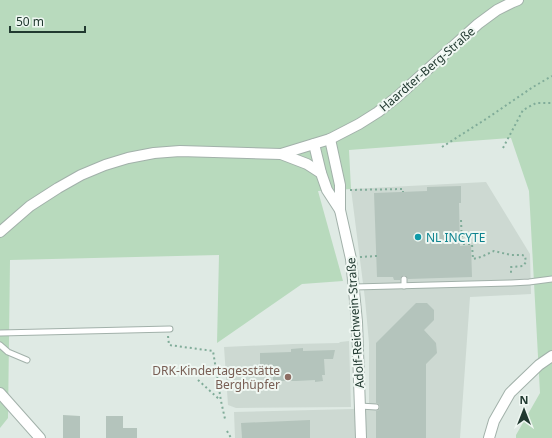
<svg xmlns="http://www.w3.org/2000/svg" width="552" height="438" font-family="'Noto Sans',sans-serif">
  <rect width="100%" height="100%" fill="#dfeae4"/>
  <g fill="#cdd9d2">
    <path d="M486,182L530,254L531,294L470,297L460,438H235L234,412L353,409L369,404V343L365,299L351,189Z"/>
    <path d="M349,341L351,407L236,408L228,405L224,347L293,344L339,343L340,342Z"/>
  </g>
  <path fill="#b8dabd" d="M0,0H552V438H516V435L540,393L529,191L511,138L349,150L351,189L318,191L343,281L302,284L217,343L219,255L10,260L8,418L0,428Z"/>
  <g fill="#b4c4bc">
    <path d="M461,186V203H459L460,246L471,245L472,277L408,279L406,276L404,275L401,277L400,280H394L393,277H377L374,193L427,191V187Z"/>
    <path d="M416,303H427L434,310V320L424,330L436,343L437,353L426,364V438H376V411L379,410L380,407L379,404L376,403V343Z"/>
    <path d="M303,348V351L335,350L333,359H324L325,375H322L323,381L315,382V380L296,381H281V383H273V377H271L270,365L260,366V353L291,352V349Z"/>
    <path d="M63,415L80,416V438H63Z"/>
    <path d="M106,416H123V428H137V438H106Z"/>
    <path d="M310,420V438H242L241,423Z"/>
  </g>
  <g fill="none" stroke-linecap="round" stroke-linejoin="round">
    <defs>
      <g id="service">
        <path d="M404,279V286"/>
        <path d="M354,287L511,283L529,282L552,279"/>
        <path d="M0,333L170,329"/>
        <path d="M0,345L8,352L27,360"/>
        <path d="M360,406L376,407"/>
      </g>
      <g id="minor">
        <path d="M330,139L340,185V210L351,259L357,322L361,438"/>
        <path d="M314,144L321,173L327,190L340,210"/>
        <path d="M281,154L307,164L321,173"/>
        <path d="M0,232L30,206L58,188L81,175L105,165L128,158L154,153L180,151L281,154L330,139L359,124L378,112L397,97L478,24L497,10L513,2L518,0"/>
        <path d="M0,393L40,438"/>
        <path d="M489,438L494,421L510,393L539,365L552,356"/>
      </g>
    </defs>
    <use href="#service" stroke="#a2b1aa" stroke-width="7"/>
    <use href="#minor" stroke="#a2b1aa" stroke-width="12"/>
    <g stroke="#80ac99" stroke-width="2" stroke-dasharray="2 3" stroke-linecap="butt">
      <path d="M442,147L486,119L533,87L552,76"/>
      <path d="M503,148L523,110L536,103H552"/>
      <path d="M350,190L403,189V192"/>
      <path d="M461,220L462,244H472L473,259L481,257L494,251L511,255H522L525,256L526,262L523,266L511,267V275"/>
      <path d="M360,257L377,256"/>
      <path d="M168,336L169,345L213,351L221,401L225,419"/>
      <path d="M198,380L220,400"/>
      <path d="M227,431L231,438"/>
    </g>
    <use href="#service" stroke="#fff" stroke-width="5"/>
    <use href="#minor" stroke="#fff" stroke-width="10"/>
  </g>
  <circle fill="#0f9aa8" stroke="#eff7f2" stroke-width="1.5" cx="418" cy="237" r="4"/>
  <circle fill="#8d6e63" stroke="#eff7f2" stroke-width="1.5" cx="288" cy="377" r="4"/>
  <g text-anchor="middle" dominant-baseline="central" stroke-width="4" stroke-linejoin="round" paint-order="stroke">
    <g font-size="12" fill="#213930" stroke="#eff7f2">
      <text transform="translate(427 69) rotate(-41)">Haardter-Berg-Straße</text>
      <text transform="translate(355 323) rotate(-94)">Adolf-Reichwein-Straße</text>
    </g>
    <g font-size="12" fill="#0d838f" stroke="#eff7f2" text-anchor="start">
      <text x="426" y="237">NL INCYTE</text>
    </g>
    <g font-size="12" fill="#785e54" stroke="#eff7f2" text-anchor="end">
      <text x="280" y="370">DRK-Kindertagesstätte<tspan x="280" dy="14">Berghüpfer</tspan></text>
    </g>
  </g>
  <g transform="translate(524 410)" stroke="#eff7f2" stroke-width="3" paint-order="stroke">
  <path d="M0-3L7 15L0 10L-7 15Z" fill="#213930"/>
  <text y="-6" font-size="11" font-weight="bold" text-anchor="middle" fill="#213930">N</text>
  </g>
  <path d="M10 26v6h75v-6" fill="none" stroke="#213930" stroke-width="2"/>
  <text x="16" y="26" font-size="12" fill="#213930" stroke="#eff7f2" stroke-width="3" paint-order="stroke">50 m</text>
</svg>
